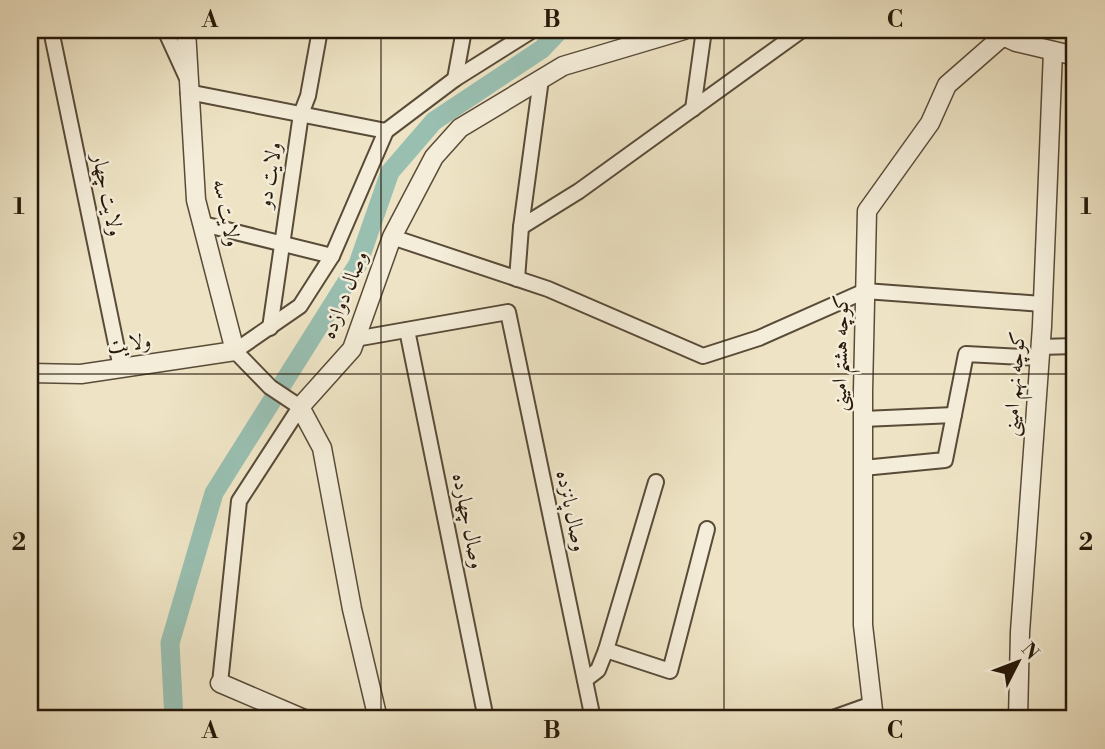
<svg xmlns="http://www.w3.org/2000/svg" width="1105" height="749" font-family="'Libre Bodoni',Amiri,serif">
  <rect width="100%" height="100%" fill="#eee4c5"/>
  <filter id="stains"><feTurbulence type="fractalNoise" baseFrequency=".00286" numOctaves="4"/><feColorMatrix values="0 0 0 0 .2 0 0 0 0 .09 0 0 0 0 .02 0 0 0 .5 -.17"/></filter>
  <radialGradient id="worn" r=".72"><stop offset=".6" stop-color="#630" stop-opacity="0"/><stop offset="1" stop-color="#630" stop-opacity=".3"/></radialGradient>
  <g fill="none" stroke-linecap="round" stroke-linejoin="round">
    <path stroke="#99bfb1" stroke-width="19" d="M174,719L170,643L214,493L358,264L390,172L434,121L542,49L560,30"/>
    <defs>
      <g id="minor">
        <path d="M51,30L121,368"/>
        <path d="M165,30L186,76"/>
        <path d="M455,79L464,30"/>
        <path d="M188,92L386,131"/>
        <path d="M693,109L704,30"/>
        <path d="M203,224L332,256"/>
        <path d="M521,227L579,191L802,30"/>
        <path d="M392,237L548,289L703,356L759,338L865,291L1042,304"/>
        <path d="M517,279L521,227L541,79"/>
        <path d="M270,328L301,114L308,96L320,30"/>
        <path d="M407,330L486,719"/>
        <path d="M355,339L508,312L593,719"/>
        <path d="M1040,347L1075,346"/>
        <path d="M863,419L954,415"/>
        <path d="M863,468L945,460L966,354L1039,358"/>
        <path d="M606,650L670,671L707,529"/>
        <path d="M585,680L598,670L606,650L656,482"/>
        <path d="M220,683L239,501L300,407L270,387L235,351L300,306L332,256L386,131L455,79L533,30"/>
        <path d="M830,719L872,704"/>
      </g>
      <g id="tertiary">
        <path d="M990,30L1016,42L1067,54H1075"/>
        <path d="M30,373L81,374L235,351L196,200L186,30"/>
        <path d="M220,683L304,719"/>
        <path d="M378,719L352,609L322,448L300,407L352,349L392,237L434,157L460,128L563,66L684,30"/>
        <path d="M874,719L863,625V391L867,211L930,123L947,85L1003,36"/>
        <path d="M1018,719L1020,632L1042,326L1053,51"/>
      </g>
    </defs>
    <use href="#minor" stroke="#594b38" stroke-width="18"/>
    <use href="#tertiary" stroke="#594b38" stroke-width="21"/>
    <use href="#minor" stroke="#f4edd9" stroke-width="14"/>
    <use href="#tertiary" stroke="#f4edd9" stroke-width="18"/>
  </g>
  <path fill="none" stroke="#271809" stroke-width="2" stroke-opacity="0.55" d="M381,30V719M724,30V719M30,374H1075"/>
  <g text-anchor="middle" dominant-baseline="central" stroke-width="5" stroke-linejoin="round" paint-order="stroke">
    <g font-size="21" fill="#271809" stroke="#f4edd9">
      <text transform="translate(270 175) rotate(-81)">ولایت دو</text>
      <text transform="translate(107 195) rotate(78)">ولایت چهار</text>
      <text transform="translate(226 213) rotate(78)">ولایت سه</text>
      <text transform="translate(345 295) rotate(-68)">وصال دوازده</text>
      <text transform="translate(129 344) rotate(-8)">ولایت</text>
      <text transform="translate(841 353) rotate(-89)">کوچه هشتم امینی</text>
      <text transform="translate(1015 384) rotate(-86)">کوچه نهم امینی</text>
      <text transform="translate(571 511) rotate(78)">وصال پانزده</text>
      <text transform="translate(468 521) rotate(79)">وصال چهارده</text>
    </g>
  </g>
  <rect width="1105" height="749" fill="none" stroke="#eee4c5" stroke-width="77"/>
  <g transform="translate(1018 662) rotate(48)" stroke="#f4edd9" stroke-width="5" paint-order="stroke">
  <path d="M0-5L12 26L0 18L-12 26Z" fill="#271809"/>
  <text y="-10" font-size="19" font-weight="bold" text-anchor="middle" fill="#271809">N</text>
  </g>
  <rect x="38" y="38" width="1028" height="672" fill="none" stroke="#271809" stroke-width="2.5"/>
  <g font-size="23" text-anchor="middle" font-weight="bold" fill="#271809">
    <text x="210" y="27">A</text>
    <text x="552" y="27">B</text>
    <text x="895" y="27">C</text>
    <text x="19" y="214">1</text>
    <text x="1086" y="214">1</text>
    <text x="19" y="550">2</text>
    <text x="1086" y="550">2</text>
    <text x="210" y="738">A</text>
    <text x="552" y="738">B</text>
    <text x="895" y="738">C</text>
  </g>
  <rect width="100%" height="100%" filter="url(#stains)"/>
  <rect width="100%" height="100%" fill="url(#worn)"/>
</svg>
